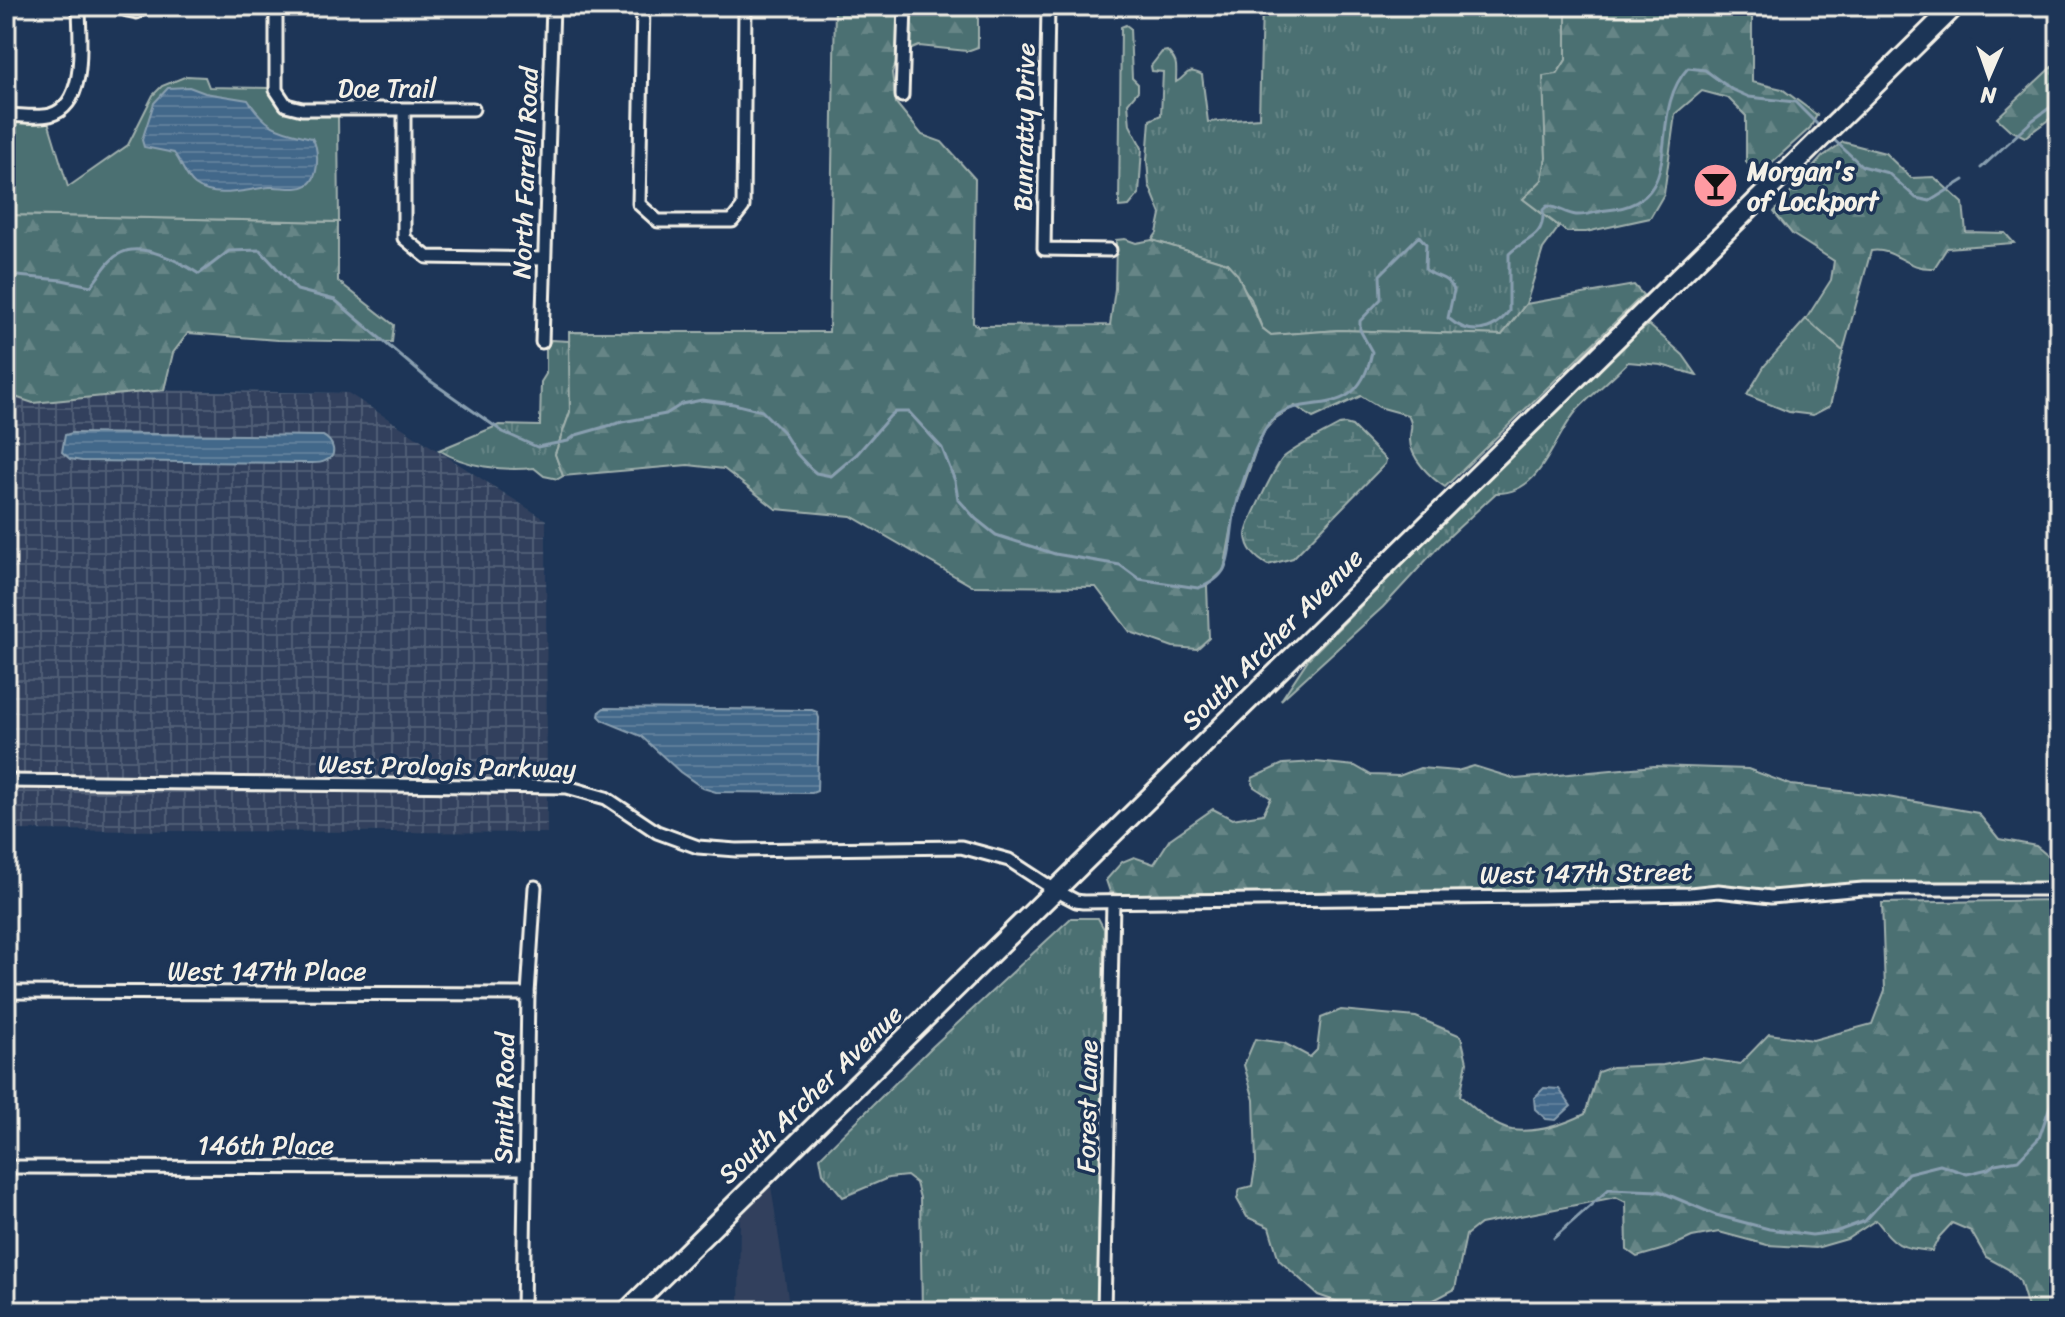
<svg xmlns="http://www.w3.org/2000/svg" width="2065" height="1317" font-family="Sriracha,sans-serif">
  <defs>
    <pattern id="industrial-grid" width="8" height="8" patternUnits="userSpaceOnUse" patternTransform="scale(2)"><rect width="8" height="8" fill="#31415d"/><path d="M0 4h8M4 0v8" fill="none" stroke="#4f5d74"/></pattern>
    <pattern id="grass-tufts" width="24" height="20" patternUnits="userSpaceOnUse" patternTransform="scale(2)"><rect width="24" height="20" fill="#4c7072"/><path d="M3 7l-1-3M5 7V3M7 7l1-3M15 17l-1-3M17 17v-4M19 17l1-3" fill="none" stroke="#668586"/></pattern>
    <pattern id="forest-firs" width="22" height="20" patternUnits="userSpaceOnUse" patternTransform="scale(2)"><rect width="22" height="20" fill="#4c7072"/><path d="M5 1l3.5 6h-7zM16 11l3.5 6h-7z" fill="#668586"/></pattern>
    <pattern id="wetland-marsh" width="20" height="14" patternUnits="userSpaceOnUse" patternTransform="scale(2)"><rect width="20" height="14" fill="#4c7072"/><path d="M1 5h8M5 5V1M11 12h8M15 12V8" fill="none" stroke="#668586"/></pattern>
    <pattern id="water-rules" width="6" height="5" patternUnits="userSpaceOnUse" patternTransform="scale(2)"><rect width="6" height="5" fill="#42688a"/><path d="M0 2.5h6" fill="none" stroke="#5e7e9a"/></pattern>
  </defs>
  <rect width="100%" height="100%" fill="#1d3557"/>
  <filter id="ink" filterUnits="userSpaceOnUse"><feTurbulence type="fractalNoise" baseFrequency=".0125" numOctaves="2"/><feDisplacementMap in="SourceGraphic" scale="16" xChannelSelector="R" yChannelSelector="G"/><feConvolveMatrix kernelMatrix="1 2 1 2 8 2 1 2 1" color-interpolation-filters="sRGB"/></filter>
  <g filter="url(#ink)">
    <path fill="#31415d" d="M770,1179L790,1311H739L740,1207Z"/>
    <path fill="url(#industrial-grid)" d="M6,388L348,393L546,520L547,833L6,830Z"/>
    <g fill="url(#grass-tufts)" stroke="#a0b0ad" stroke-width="2">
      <path d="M1262,6H1566V60L1557,74L1544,76L1546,158L1542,180L1523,199L1559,227L1543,249L1526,304L1502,335L1339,330L1271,335L1262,328L1251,299L1227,263L1152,240L1157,233L1161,214L1149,185L1147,160L1150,120L1161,115L1163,72L1152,71L1151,66L1162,52L1167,51C1179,62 1176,67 1176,82C1188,77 1184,66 1202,75L1208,122L1259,118Z"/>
      <path d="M1126,25L1130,28L1132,78L1138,84V91L1128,103L1130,125L1142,148L1139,194L1129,206L1119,207L1121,27Z"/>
      <path d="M6,237L13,242L11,306L6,313Z"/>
      <path d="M1806,319L1843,351L1830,406L1813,415L1789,412L1747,395L1765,365Z"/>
      <path d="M1649,325L1683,355L1697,375L1661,365L1628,362C1612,378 1594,393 1578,409C1552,438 1543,494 1496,493L1441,544L1383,607L1281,700L1309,658L1624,342Z"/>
      <path d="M551,340L569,341L570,412L555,454L563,476L558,479L544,476L534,468C502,471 466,467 439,450L499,425L540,426L541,382L546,374V349Z"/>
      <path d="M1071,918H1098L1104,929L1097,1311H922L920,1198L916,1183L907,1176L888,1178L843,1197L823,1173L820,1157L932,1047Z"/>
    </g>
    <g fill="url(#forest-firs)" stroke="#a0b0ad" stroke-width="2">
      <path d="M835,6H978V47L967,51L919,46L900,54L892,73L896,103L922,135L942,142L975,179L973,323L978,326L1110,325L1115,289L1116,240L1125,239L1136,243L1152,240L1227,263L1238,275L1262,328L1271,335L1339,330L1502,335L1526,304L1634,285L1643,295L1445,487C1431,478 1410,458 1410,440C1410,427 1414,428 1408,415L1379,407L1361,396L1313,418L1295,406L1276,418L1265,430L1258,444L1235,510L1224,570L1207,586L1209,638L1197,649L1173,647L1130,632L1096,587L972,586L851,516L776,509L724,469L688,465L563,476L555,454L570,412L569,332H829Z"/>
      <path d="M1566,6H1752V82L1782,89L1817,115L1810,128L1757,176L1746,162V116L1728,98L1702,91L1675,114L1664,194L1650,218L1586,232H1567L1523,199L1542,180L1546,158L1543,76L1557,74L1566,60Z"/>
      <path d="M2059,60V112L2025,137L2010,130L1997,118Z"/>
      <path d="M1843,142L1885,153L1911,178L1934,177L1963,203L1966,232L2005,233L2014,243L1947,248L1934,268C1906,270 1895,247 1871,251L1843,351L1806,319L1831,280L1834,261L1792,234L1774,212L1822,157Z"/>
      <path d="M13,215L338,222V281L394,325L392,342L278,340L188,333L173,353L164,390L33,403L6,394V313L11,306Z"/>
      <path d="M1316,762L1355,766L1371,775L1399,776L1420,768L1457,771L1474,766L1516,779L1654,766L1748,769L1791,785L1882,796L1978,813L1999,839L2036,846L2059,865V889L1133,898L1110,892L1106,880L1122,862L1134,857L1154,864L1170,839L1213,809L1232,819L1263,814L1271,798L1254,787L1252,778L1283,764Z"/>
      <path d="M2059,900V1311H2029L2020,1281L2008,1269L1986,1257L1971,1231L1952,1223L1939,1237L1932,1251C1898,1247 1897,1247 1876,1220L1847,1239L1816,1248L1767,1245L1719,1232L1692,1237L1668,1248L1637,1257L1627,1250L1626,1202L1616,1197L1480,1224L1466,1235L1455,1289L1413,1311H1350L1344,1304L1318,1295L1279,1260L1269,1227L1247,1217L1237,1199L1240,1189L1252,1186L1256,1163L1254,1100L1244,1065L1255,1039L1284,1043L1310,1057L1317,1050L1321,1018L1341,1010L1416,1017L1461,1036L1467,1062L1460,1096C1474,1108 1493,1127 1512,1130C1537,1133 1563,1125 1585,1114L1598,1072L1612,1067L1663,1065L1702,1058L1740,1064L1769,1034L1813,1040L1872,1024L1885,990L1882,903Z"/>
    </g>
    <path fill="url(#wetland-marsh)" stroke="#a0b0ad" stroke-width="2" d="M1345,424L1352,426L1386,460L1385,464L1293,558L1268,565C1257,559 1247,550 1246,536C1245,527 1277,463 1284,457C1301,444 1321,435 1339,425Z"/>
    <path fill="#4c7072" stroke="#a0b0ad" stroke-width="2" d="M187,76L205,77L209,87L268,88C280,120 309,115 338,116L339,222L13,215V122L48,121L68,187L128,145L153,95L162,86Z"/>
    <g fill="url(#water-rules)" stroke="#899fb0" stroke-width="2">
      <path d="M189,87L205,93L248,100C268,130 279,130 312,138C319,148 320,178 307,185C297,191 281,186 270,187C248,189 215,200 195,185C185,177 182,163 174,153L144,147L142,140L154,103L168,88Z"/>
      <path d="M72,433L323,436C333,441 339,456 325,461C320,464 311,463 305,463L82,461L70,459L62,452L65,435Z"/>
      <path d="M604,708L812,710L817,712L819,718L817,791L812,793L716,792L703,788L680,772L641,736L604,721L599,716L600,711Z"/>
      <path d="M1544,1088L1559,1089L1571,1106L1556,1120L1546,1119L1535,1109L1534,1098Z"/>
    </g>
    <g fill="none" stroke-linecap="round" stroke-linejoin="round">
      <g stroke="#899fb0" stroke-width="3">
        <path d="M1832,138L1862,166L1888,173L1916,198L1930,201L1964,180"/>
        <path d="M1981,168L2033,120L2059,101"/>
        <path d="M6,275L62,280L91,286C100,276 108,259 121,253C143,242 181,262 199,274L229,251L260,250L297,290L335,300L429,380L503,432L537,447L568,441L576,435L622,422L666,414L682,404L702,400L734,404L762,411L783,432L797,454L810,468L816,473L831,476L857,454L890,416L895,412H909L942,448L955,481L958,499L976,519L996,535L1055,554L1120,565L1139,579L1198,588C1207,586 1218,579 1223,571C1231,558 1231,527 1235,511C1241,484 1252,455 1264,431C1291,380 1355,435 1372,352L1360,330V321L1381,299L1380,275L1419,236L1426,244L1425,269C1435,278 1447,275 1454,290L1448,318C1469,336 1492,334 1509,311V254C1524,238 1545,240 1543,210L1547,206C1558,207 1566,214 1576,215C1587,216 1597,211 1607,210C1692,203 1643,117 1688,68L1705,70L1731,89L1749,97L1795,102L1819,126"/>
        <path d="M1554,1238L1609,1189L1659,1191L1716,1215L1769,1229L1812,1235L1835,1232L1865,1221L1908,1173L1940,1165L1967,1174L1988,1169L1995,1164L2018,1160L2039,1138L2059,1080"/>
      </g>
      <defs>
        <g id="street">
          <path d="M123,6L127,10L137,12L146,6"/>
          <path d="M276,6V90L286,105L302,109H473"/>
          <path d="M643,6L639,204L658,221H732L743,207L745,6"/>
          <path d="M1048,6L1044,249L1110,250"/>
          <path d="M902,96L905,6"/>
          <path d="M404,110V238L427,257L544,259"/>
          <path d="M6,115C20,115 37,118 50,115C89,104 79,37 79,6"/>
          <path d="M542,342L553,6"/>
          <path d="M6,781L567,787L606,798L657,832L698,847L736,850L961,847L1009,860L1055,890L1076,901L1083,902L1542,897L1690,894L1718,891L1771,897L1863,889H2059"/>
          <path d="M6,992L528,994"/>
          <path d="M6,1167L525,1168"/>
          <path d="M523,1311L528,994L535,887"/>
          <path d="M1104,1311L1113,902"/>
        </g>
        <path id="primary" d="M627,1311L1955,6"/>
      </defs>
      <use href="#street" stroke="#f4f1e8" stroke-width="17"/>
      <use href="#primary" stroke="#f4f1e8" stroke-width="24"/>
      <use href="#street" stroke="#1d3557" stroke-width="11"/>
      <use href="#primary" stroke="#1d3557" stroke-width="18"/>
    </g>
  </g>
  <defs>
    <symbol id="bar-disc" viewBox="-11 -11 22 22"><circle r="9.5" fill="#ff9aa2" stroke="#1d3557"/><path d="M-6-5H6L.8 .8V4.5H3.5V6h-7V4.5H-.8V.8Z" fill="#111"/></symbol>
  </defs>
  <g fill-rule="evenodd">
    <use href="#bar-disc" x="1690" y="160" width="51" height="51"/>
  </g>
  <g text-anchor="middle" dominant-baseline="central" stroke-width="7" stroke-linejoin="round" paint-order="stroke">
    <g font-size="26" fill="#f4f1e8" stroke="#1d3557">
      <text x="387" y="88">Doe Trail</text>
      <text transform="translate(1024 127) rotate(-89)">Bunratty Drive</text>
      <text transform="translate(525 173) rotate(-88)">North Farrell Road</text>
      <text transform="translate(1272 639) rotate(-45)">South Archer Avenue</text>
      <text transform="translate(447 766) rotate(1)">West Prologis Parkway</text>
      <text transform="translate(1586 873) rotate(-1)">West 147th Street</text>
      <text x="267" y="971">West 147th Place</text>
      <text transform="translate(810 1094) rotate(-44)">South Archer Avenue</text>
      <text transform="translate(504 1098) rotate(-89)">Smith Road</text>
      <text transform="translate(1087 1106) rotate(-89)">Forest Lane</text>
      <text x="266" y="1145">146th Place</text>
    </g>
    <g font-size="26" font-weight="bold" fill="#f4f1e8" stroke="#1d3557" text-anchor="start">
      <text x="1747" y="171">Morgan's<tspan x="1747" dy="30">of Lockport</tspan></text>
    </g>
  </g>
  <rect width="2065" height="1317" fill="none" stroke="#1d3557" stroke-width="32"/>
  <rect x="16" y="16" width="2033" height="1285" fill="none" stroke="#f4f1e8" stroke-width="3" filter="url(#ink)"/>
  <g transform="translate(1989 76) rotate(182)" stroke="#1d3557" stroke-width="6" paint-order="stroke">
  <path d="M0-6L14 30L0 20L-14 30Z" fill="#f4f1e8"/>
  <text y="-12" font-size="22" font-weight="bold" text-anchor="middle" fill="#f4f1e8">N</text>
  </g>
</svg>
